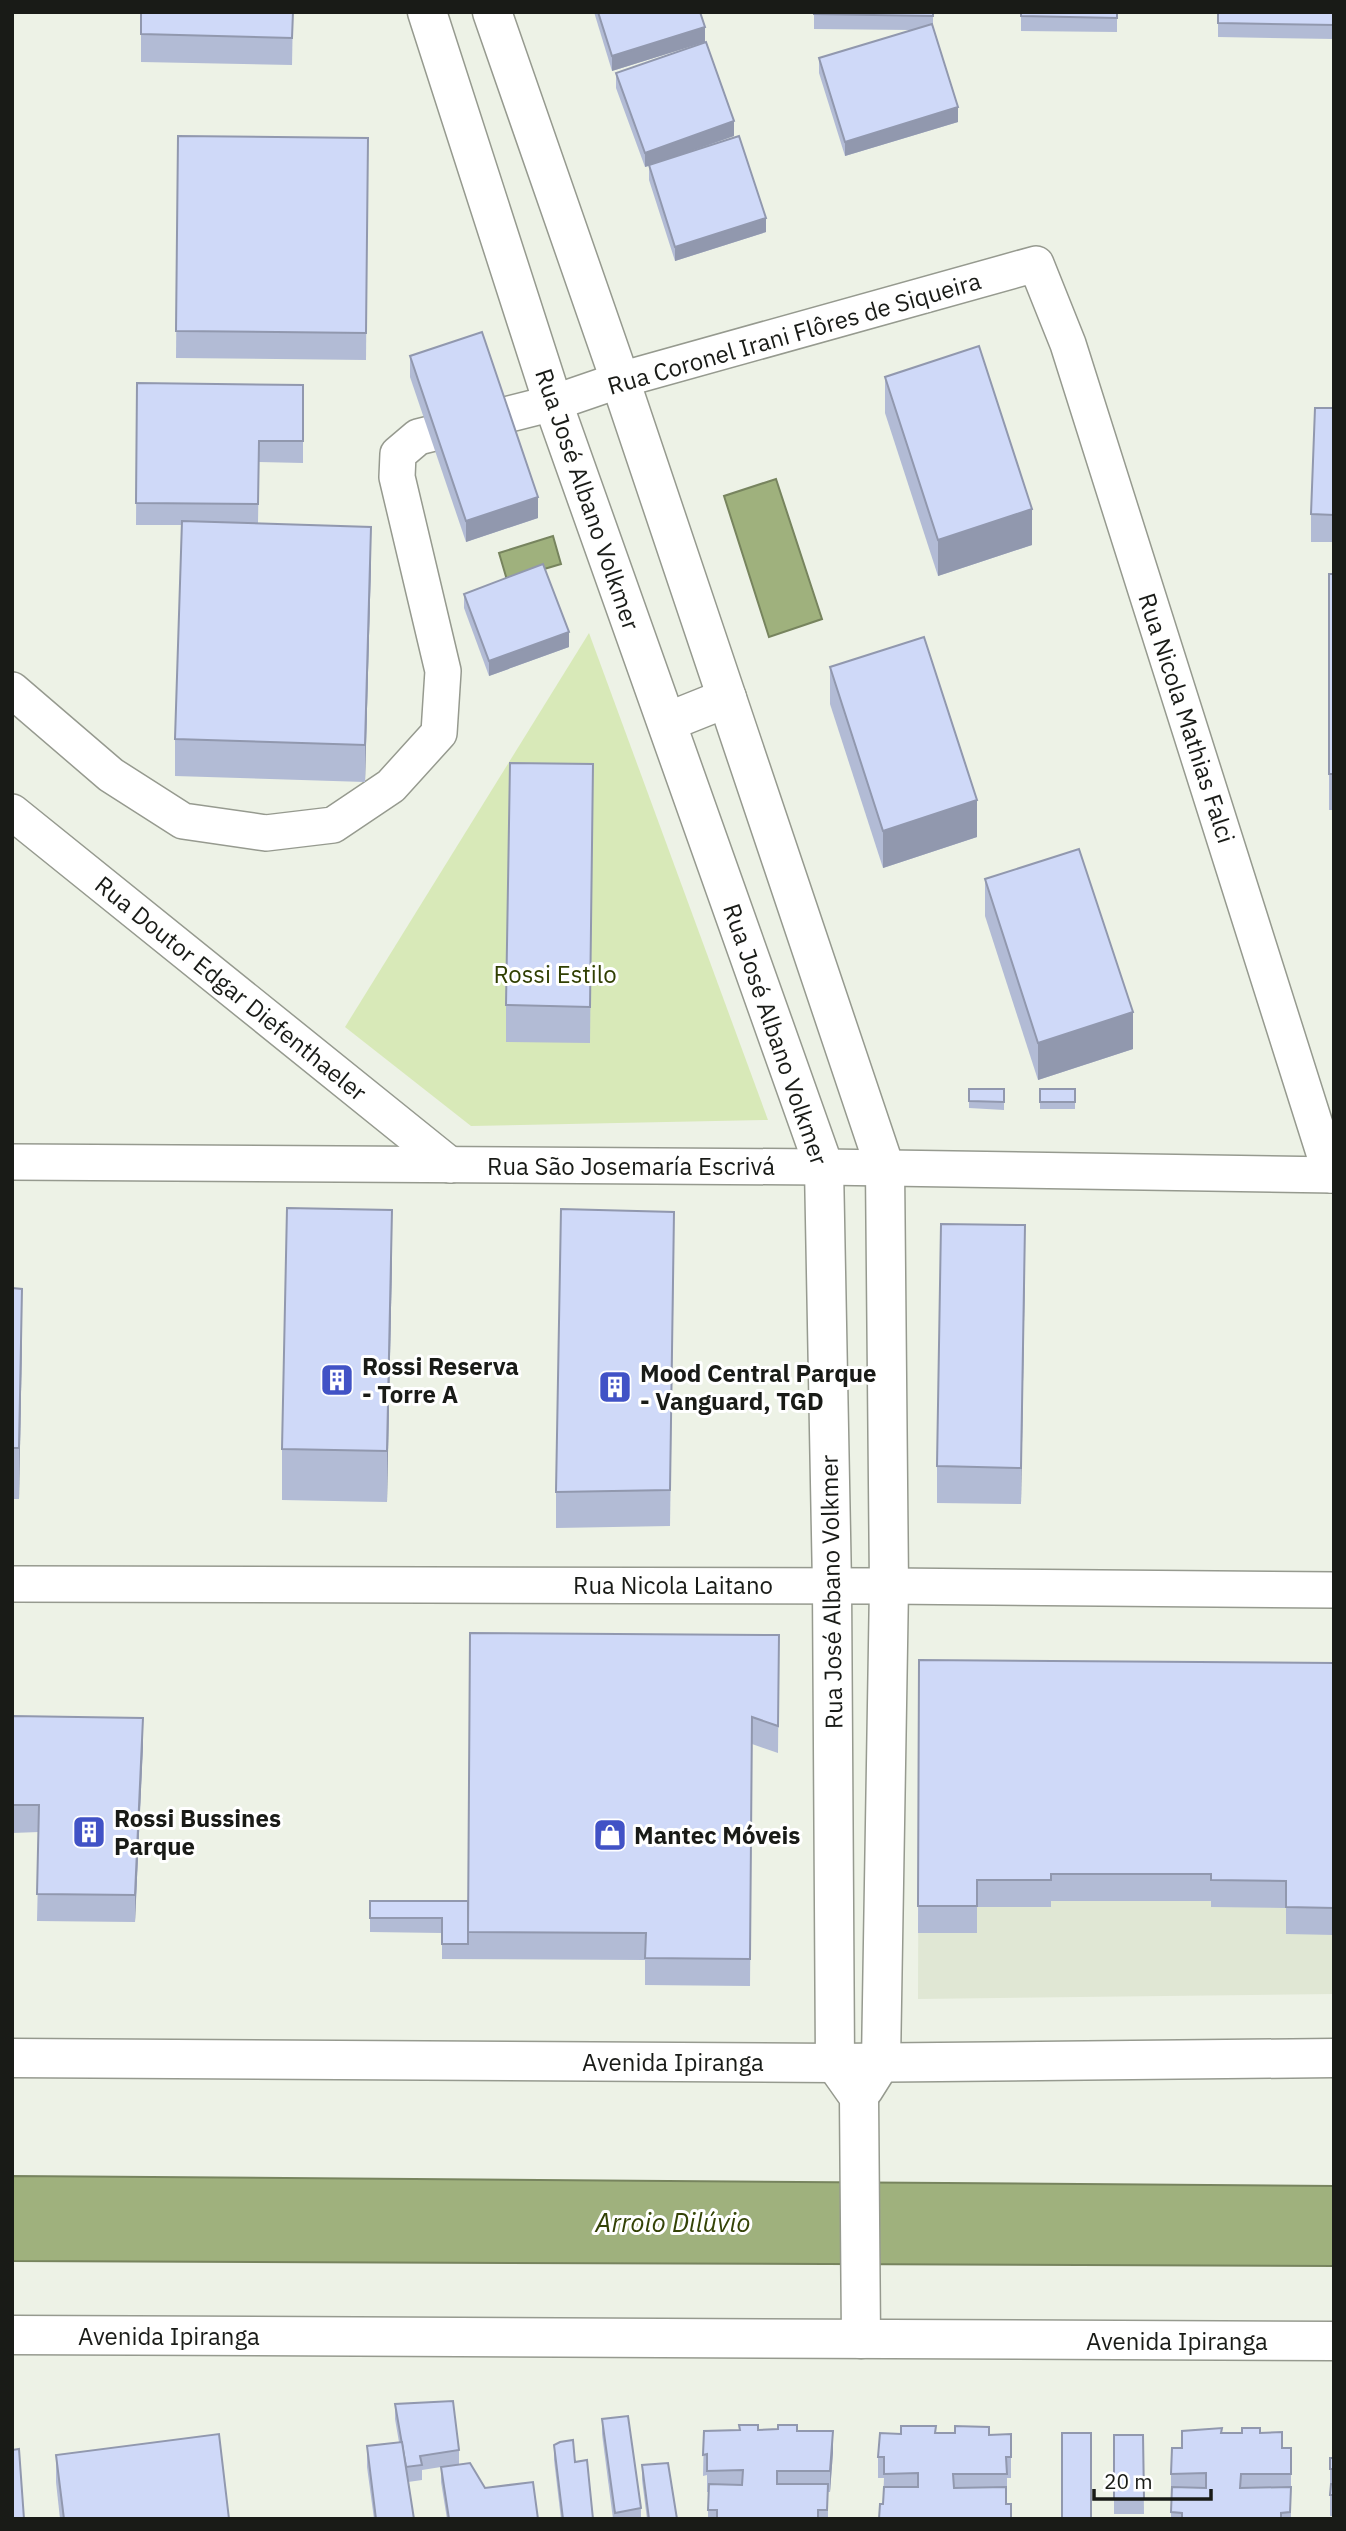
<svg xmlns="http://www.w3.org/2000/svg" width="1346" height="2531" font-family="'IBM Plex Sans',sans-serif">
  <rect width="100%" height="100%" fill="#edf2e6"/>
  <path fill="#e0e7d4" d="M919,1688L1334,1690V1994L918,1999Z"/>
  <path fill="#d8e9b8" d="M589,633L768,1120L471,1126L345,1027Z"/>
  <g fill="#9fb17d" stroke="#77845e" stroke-width="2">
    <path d="M776,479L822,619L769,637L724,496Z"/>
    <path d="M553,536L561,564L507,580L499,553Z"/>
    <path d="M12,2176L1334,2186V2266L12,2261Z"/>
  </g>
  <g fill="none" stroke-linecap="round" stroke-linejoin="round">
    <defs>
      <g id="minor">
        <path d="M12,690L111,775L183,821L266,833L333,825L391,786L439,733L443,671L397,477L398,454L418,437L553,403L620,380L1036,264L1068,344L1331,1175"/>
        <path d="M12,812L450,1165"/>
        <path d="M12,1162L824,1167L1334,1175"/>
        <path d="M12,1584L889,1586L1334,1590"/>
      </g>
      <g id="tertiary">
        <path d="M427,12L553,403L824,1167L832,1586L835,2063L859,2097L861,2339"/>
        <path d="M492,12L620,380L885,1168L889,1586L881,2062L864,2089"/>
        <path d="M667,722L727,698"/>
      </g>
      <g id="secondary">
        <path d="M12,2058L835,2063L1334,2058"/>
        <path d="M12,2335L1334,2341"/>
      </g>
    </defs>
    <use href="#minor" stroke="#969a8f" stroke-width="38"/>
    <use href="#tertiary" stroke="#969a8f" stroke-width="41"/>
    <use href="#secondary" stroke="#969a8f" stroke-width="41"/>
    <use href="#minor" stroke="#fff" stroke-width="35"/>
    <use href="#tertiary" stroke="#fff" stroke-width="38"/>
    <use href="#secondary" stroke="#fff" stroke-width="38"/>
  </g>
  <g fill="#b2bbd5">
    <path d="M141,12H293L292,65L141,62Z"/>
    <path d="M594,12H700L705,42L612,71Z"/>
    <path d="M814,12H933V26L958,122L845,156L819,73V58L911,30L814,29Z"/>
    <path d="M1021,12H1117V32L1021,31Z"/>
    <path d="M1218,12H1334V39L1218,37Z"/>
    <path d="M616,73L734,136L678,156L766,232L675,261L649,180V166L645,167L616,88Z"/>
    <path d="M178,136L368,138L366,360L176,358Z"/>
    <path d="M410,356L538,518L466,542L410,377Z"/>
    <path d="M885,377L1032,545L938,576L885,413Z"/>
    <path d="M137,383L303,385V463L259,462L258,523L371,563L365,782L175,776V739L182,525H136Z"/>
    <path d="M1334,408V542H1311V514Z"/>
    <rect x="1329" y="574" width="5" height="236"/>
    <path d="M464,594L569,647L489,676L464,608Z"/>
    <path d="M830,667L977,837L883,868L830,704Z"/>
    <path d="M593,764L590,1043L506,1042V1005Z"/>
    <path d="M985,879L1133,1049L1038,1080L985,916Z"/>
    <path d="M969,1089H1004V1110L969,1108Z"/>
    <rect x="1040" y="1089" width="35" height="20"/>
    <path d="M674,1249L670,1526L556,1528V1492Z"/>
    <path d="M392,1260L387,1502L282,1500V1449Z"/>
    <path d="M1025,1262L1021,1504L937,1503V1466Z"/>
    <path d="M12,1288L22,1339L19,1499H12Z"/>
    <path d="M779,1635L778,1753L752,1744L750,1986L645,1985V1960L442,1959V1933L370,1932V1901H468Z"/>
    <path d="M919,1660L1334,1663V1935L1286,1934V1908L1211,1907V1901H1051V1907H977V1933H918Z"/>
    <path d="M12,1716L143,1745L135,1922L37,1921L39,1832L12,1833Z"/>
    <path d="M395,2404L459,2450V2465L485,2488L538,2519H447L441,2482V2467L422,2470V2480L408,2482L414,2519H374L367,2467V2446L399,2442L395,2419Z"/>
    <path d="M602,2419L641,2508V2519H613L602,2434Z"/>
    <path d="M758,2430L797,2431L833,2452L830,2492H828V2519H708V2492H707V2475L703,2476L704,2431Z"/>
    <path d="M936,2433L989,2435L1011,2434V2478H1007V2495L883,2504L884,2478H878V2457L901,2434Z"/>
    <path d="M1222,2433H1260L1282,2448H1291V2519H1171V2474L1182,2448Z"/>
    <path d="M1114,2435H1143L1144,2514H1114Z"/>
    <path d="M554,2445L575,2462L593,2519H561L554,2460Z"/>
    <path d="M56,2455L229,2519H60L56,2482Z"/>
    <rect x="1330" y="2458" width="4" height="58"/>
    <path d="M642,2465L677,2519H647L642,2480Z"/>
  </g>
  <g fill="#9198ae">
    <path d="M705,27V42L612,71V56Z"/>
    <path d="M958,107V122L845,156V142Z"/>
    <path d="M734,121V136L645,167V153Z"/>
    <path d="M766,218V232L675,261V247Z"/>
    <path d="M538,497V518L466,542V521Z"/>
    <path d="M1032,509V545L938,576V540Z"/>
    <path d="M371,527V563L365,782V745Z"/>
    <path d="M569,632V647L489,676V661Z"/>
    <path d="M977,800V837L883,868V831Z"/>
    <path d="M1133,1012V1049L1038,1080V1043Z"/>
    <path d="M392,1210V1260L387,1502V1451Z"/>
    <path d="M1025,1225V1262L1021,1504V1468Z"/>
    <path d="M22,1289V1339L19,1499V1448Z"/>
    <path d="M143,1718V1745L135,1922V1895Z"/>
    <path d="M833,2431V2452L830,2492V2471Z"/>
  </g>
  <g fill="#cfd9f8" stroke="#9198ae" stroke-width="2">
    <path d="M141,12H293L292,38L141,34Z"/>
    <path d="M598,12H700L705,27L612,56Z"/>
    <path d="M814,12H933V16L814,14Z"/>
    <path d="M1021,12H1117V18L1021,16Z"/>
    <path d="M1218,12H1334V25L1218,23Z"/>
    <path d="M932,24L958,107L845,142L819,58Z"/>
    <path d="M706,42L734,121L645,153L616,73Z"/>
    <path d="M178,136L368,138L366,333L176,331Z"/>
    <path d="M739,136L766,218L675,247L649,165Z"/>
    <path d="M482,332L538,497L466,521L410,356Z"/>
    <path d="M979,346L1032,509L938,540L885,377Z"/>
    <path d="M137,383L303,385V441H259L258,504L136,503Z"/>
    <path d="M1315,408H1334V515L1311,514Z"/>
    <path d="M182,521L371,527L365,745L175,739Z"/>
    <path d="M543,564L569,632L489,661L464,594Z"/>
    <rect x="1329" y="574" width="5" height="200"/>
    <path d="M924,637L977,800L883,831L830,667Z"/>
    <path d="M510,763L593,764L590,1007L506,1005Z"/>
    <path d="M1079,849L1133,1012L1038,1043L985,879Z"/>
    <path d="M969,1089H1004V1102L969,1101Z"/>
    <rect x="1040" y="1089" width="35" height="13"/>
    <path d="M287,1208L392,1210L387,1451L282,1449Z"/>
    <path d="M561,1209L674,1212L670,1490L556,1492Z"/>
    <path d="M941,1224L1025,1225L1021,1468L937,1466Z"/>
    <path d="M12,1288L22,1289L19,1448H12Z"/>
    <path d="M470,1633L779,1635L778,1726L752,1717L750,1959L645,1958L646,1933L468,1932Z"/>
    <path d="M919,1660L1334,1663V1908L1286,1907V1881L1211,1880V1874H1051V1880H977V1906H918Z"/>
    <path d="M12,1716L143,1718L135,1895L37,1894L39,1805H12Z"/>
    <path d="M370,1901H468V1944H442V1918H370Z"/>
    <path d="M453,2401L459,2450L420,2456L422,2465L406,2467L395,2404Z"/>
    <path d="M628,2416L641,2508L615,2513L602,2419Z"/>
    <path d="M739,2425H758V2430L778,2429V2425H797V2431H833L830,2471H777V2484H828L827,2510H818V2519H717V2510H708L709,2484L742,2485L743,2470L707,2471V2454L703,2455L704,2431L740,2430Z"/>
    <path d="M901,2426H936L935,2433H955V2426L989,2427V2435L1011,2434V2457H1006L1007,2474H953L954,2488L1006,2487V2504H1011V2519H879L880,2504H883L884,2487H918V2473L884,2474V2457H878L880,2433L901,2434Z"/>
    <path d="M1222,2428L1221,2433H1242V2428H1260V2433L1282,2432V2448H1291V2474H1241L1240,2488L1291,2487L1290,2512L1281,2513V2519H1182V2513L1171,2512L1172,2487L1206,2488V2473L1171,2474L1172,2448H1182V2431Z"/>
    <rect x="1062" y="2433" width="29" height="86"/>
    <path d="M219,2434L229,2519H64L56,2455Z"/>
    <path d="M1114,2435H1143L1144,2499H1114Z"/>
    <path d="M573,2440L575,2462L587,2460L593,2519H563L554,2445L560,2442Z"/>
    <path d="M402,2442L414,2519H376L367,2446Z"/>
    <path d="M19,2449L24,2519H12V2450Z"/>
    <rect x="1330" y="2458" width="4" height="11"/>
    <path d="M470,2463L485,2488L533,2482L538,2519H449L441,2467Z"/>
    <path d="M668,2463L677,2519H649L642,2465Z"/>
    <path d="M1331,2484H1334V2495H1330Z"/>
  </g>
  <defs>
    <symbol id="building-square" viewBox="-11 -11 22 22"><rect x="-9" y="-9" width="18" height="18" rx="4" fill="#4152c6" stroke="#fff"/><path d="M-4-6H4V6H1V3H-1V6H-4ZM-2.5-4.3h1.7v1.8h-1.7ZM.8-4.3h1.7v1.8H.8ZM-2.5-1h1.7V.8h-1.7ZM.8-1h1.7V.8H.8Z" fill="#fff"/></symbol>
    <symbol id="shop-square" viewBox="-11 -11 22 22"><rect x="-9" y="-9" width="18" height="18" rx="4" fill="#4152c6" stroke="#fff"/><path d="M-5-2.5h2.3a2.7 3.5 0 0 1 5.4 0H5L5.5 6h-11ZM-1.5-2.5h3a1.5 2.3 0 0 0-3 0Z" fill="#fff"/></symbol>
  </defs>
  <g fill-rule="evenodd">
    <use href="#building-square" x="318" y="1361" width="38" height="38"/>
    <use href="#building-square" x="596" y="1368" width="38" height="38"/>
    <use href="#building-square" x="70" y="1813" width="38" height="38"/>
    <use href="#shop-square" x="591" y="1816" width="38" height="38"/>
  </g>
  <g text-anchor="middle" dominant-baseline="central" stroke-width="6" stroke-linejoin="round" paint-order="stroke">
    <g font-size="24" fill="#191b17" stroke="#fff">
      <text transform="translate(794 333) rotate(-16)">Rua Coronel Irani Flôres de Siqueira</text>
      <text transform="translate(588 499) rotate(71)">Rua José Albano Volkmer</text>
      <text transform="translate(1187 718) rotate(72)">Rua Nicola Mathias Falci</text>
      <text transform="translate(231 988) rotate(39)">Rua Doutor Edgar Diefenthaeler</text>
      <text transform="translate(776 1034) rotate(71)">Rua José Albano Volkmer</text>
      <text x="631" y="1166">Rua São Josemaría Escrivá</text>
      <text x="673" y="1585">Rua Nicola Laitano</text>
      <text transform="translate(831 1592) rotate(-91)">Rua José Albano Volkmer</text>
      <text x="673" y="2062">Avenida Ipiranga</text>
      <text x="169" y="2336">Avenida Ipiranga</text>
      <text x="1177" y="2341">Avenida Ipiranga</text>
    </g>
    <g font-size="24" fill="#303f02" stroke="#fff">
      <text x="555" y="974">Rossi Estilo</text>
    </g>
    <g font-size="24" font-weight="bold" fill="#191b17" stroke="#fff" text-anchor="start">
      <text x="362" y="1366">Rossi Reserva<tspan x="362" dy="28">- Torre A</tspan></text>
      <text x="640" y="1373">Mood Central Parque<tspan x="640" dy="28">- Vanguard, TGD</tspan></text>
      <text x="114" y="1818">Rossi Bussines<tspan x="114" dy="28">Parque</tspan></text>
      <text x="634" y="1835">Mantec Móveis</text>
    </g>
    <g font-size="26" font-style="italic" fill="#334206" stroke="#fff">
      <text x="673" y="2222">Arroio Dilúvio</text>
    </g>
  </g>
  <rect width="1346" height="2531" fill="none" stroke="#191b17" stroke-width="28"/>
  <path d="M1094 2489v10h117v-10" fill="none" stroke="#191b17" stroke-width="3.5"/>
  <text x="1104" y="2489" font-size="21" fill="#191b17" stroke="#ffffff" stroke-width="5" paint-order="stroke">20 m</text>
</svg>
